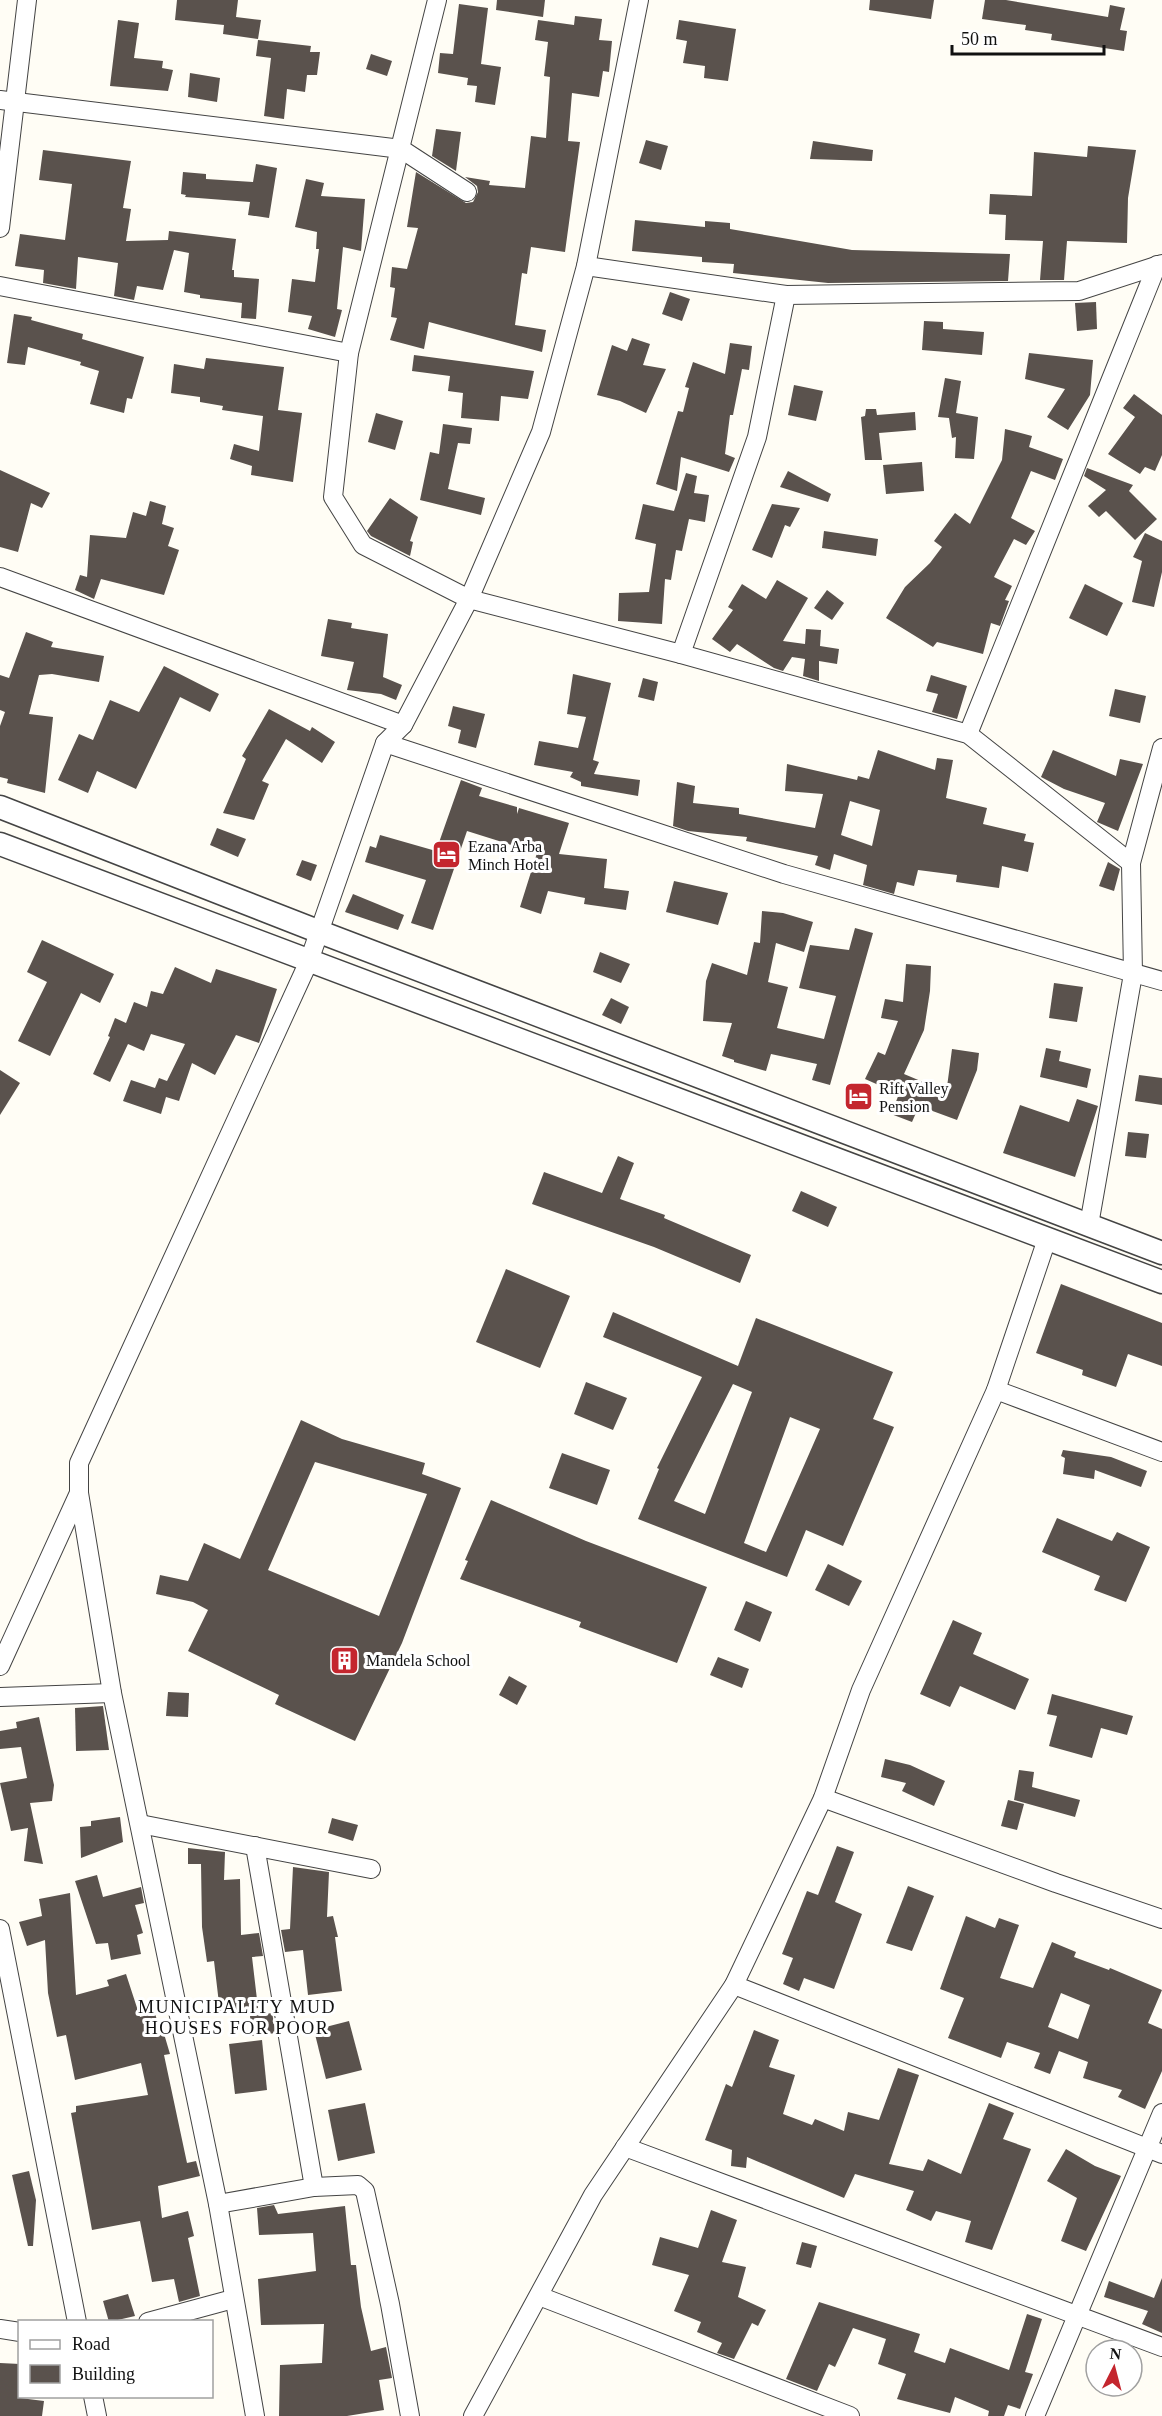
<svg xmlns="http://www.w3.org/2000/svg" width="1162" height="2416" font-family="'Times New Roman',serif">
  <rect width="100%" height="100%" fill="#fffdf5"/>
  <g fill="#5a524d" fill-rule="evenodd">
    <path d="M177,0H238L236,17L261,20L258,39L223,34L224,25L175,20Z"/>
    <path d="M497,0H545L543,17L496,10Z"/>
    <path d="M870,0H934L931,19L869,10Z"/>
    <path d="M985,0H1006L1108,17L1110,5L1125,8L1120,30L1127,31L1124,51L1051,40L1052,34L1025,30L1026,25L982,19Z"/>
    <path d="M459,4L488,8L481,64L501,67L495,105L475,102L477,86L467,85L468,78L438,73L440,53L453,54Z"/>
    <path d="M575,16L602,19L599,40L612,41L609,72L603,71L599,97L572,93L568,141L580,142L565,252L531,247L527,274L522,273L515,325L546,330L542,352L429,322L424,349L390,340L397,318L391,317L395,288L390,287L392,267L407,269L418,228L407,227L416,172L466,203L473,202L478,192L477,186L465,177L490,181L489,185L525,188L531,136L546,138L550,77L544,76L548,42L535,40L538,20L574,25Z"/>
    <path d="M118,20L139,23L134,58L163,61L162,68L173,70L168,91L110,86Z"/>
    <path d="M679,20L736,29L728,81L704,78L705,66L683,63L687,41L676,39Z"/>
    <path d="M258,40L311,46L310,52H320L317,75H307L305,92L287,89L284,119L264,116L271,58L256,56Z"/>
    <path d="M371,54L392,61L387,76L366,69Z"/>
    <path d="M190,73L220,78L217,102L188,97Z"/>
    <path d="M436,129L461,132L456,171L432,156Z"/>
    <path d="M646,140L668,146L661,170L639,163Z"/>
    <path d="M813,141L873,150L872,161L810,159Z"/>
    <path d="M1088,146L1136,150L1128,198L1127,243L1067,241L1064,280H1040L1043,241L1005,240L1006,215L989,214L990,194L1032,196L1034,152L1087,157Z"/>
    <path d="M43,150L131,161L123,208L131,209L126,241L168,240L169,231L236,239L232,270H234V277L259,279L256,319L241,318L242,303L200,298V295L184,292L189,253L174,250L163,290L137,286L134,300L114,296L118,263L78,257L76,289L43,283L44,270L15,266L20,234L65,240L72,184L39,180Z"/>
    <path d="M256,164L277,168L269,218L248,215L250,202L185,197L186,195L181,194L183,172L206,174V179L253,182Z"/>
    <path d="M306,179L324,183L321,196L365,199L361,251L343,247L337,309L342,310L335,337L308,329L312,316L288,312L292,279L315,282L319,249H316L317,232L295,227Z"/>
    <path d="M635,220L705,227V221L730,223V229L852,250L1010,254L1008,281L828,283L733,273L734,264L702,262V257L632,251Z"/>
    <path d="M670,292L690,299L682,321L662,314Z"/>
    <path d="M1096,302L1097,329L1077,331L1075,303Z"/>
    <path d="M14,314L32,317L31,320L83,334L82,339L144,357L132,399L127,398L124,413L90,404L99,371L80,365L81,362L28,347L25,365L7,363Z"/>
    <path d="M924,321L943,322V329L984,332L982,355L922,350Z"/>
    <path d="M632,338L650,344L643,365L666,369L646,413L620,401L597,395L612,345L627,351Z"/>
    <path d="M730,343L752,346L749,370L742,369L733,415H730L725,454L735,458L729,472L681,457L677,491L656,484L678,411L683,412L689,388L685,387L693,362L725,374Z"/>
    <path d="M1029,353L1093,360L1090,395L1068,430L1047,417L1065,389L1025,379Z"/>
    <path d="M414,355L534,371L528,399L501,396L499,421L461,418L463,393L448,391L450,376L412,371Z"/>
    <path d="M206,358L284,367L278,410L302,413L293,482L251,475L252,466L230,459L234,444L259,451L263,416L222,410L223,406L200,402V397L171,393L174,364L204,369Z"/>
    <path d="M945,378L961,381L956,413L978,417L974,459L955,458L956,437L952,438L949,418L938,417Z"/>
    <path d="M794,385L823,391L816,421L788,415Z"/>
    <path d="M1134,394L1162,415V455L1155,471L1145,467L1140,474L1108,454L1135,417L1123,408Z"/>
    <path d="M866,409H876L877,415L915,412L916,430L879,433L882,460H865L861,417L865,416Z"/>
    <path d="M376,413L403,421L395,450L368,442Z"/>
    <path d="M443,424L472,428L470,444L458,443L448,489L485,498L481,515L420,500L430,452L439,454Z"/>
    <path d="M1005,429L1032,436L1029,447L1063,459L1055,480L1031,471L1011,518L1035,531L1026,545L1014,539L994,577L1012,586L1005,600L1009,601L1000,626L991,623L983,654L937,642L933,647L886,618L905,587L930,563L942,547L934,541L955,513L970,524L1002,460Z"/>
    <path d="M922,462L924,491L886,494L883,465Z"/>
    <path d="M1087,468L1133,485L1129,491L1157,519L1135,540L1106,511L1099,517L1088,506L1106,490L1084,476Z"/>
    <path d="M0,470L50,493L42,508L31,503L18,552L0,547Z"/>
    <path d="M788,471L831,494L828,502L780,487Z"/>
    <path d="M686,473L697,476L694,493L709,495L705,522L689,519L682,551L676,550L671,580L665,579L662,624L618,621L619,593L649,592L656,544L635,539L643,504L674,511Z"/>
    <path d="M390,498L418,517L410,541L413,542L410,556L371,536L367,531Z"/>
    <path d="M150,501L166,506L162,524L174,528L168,546L179,550L164,595L101,579L94,599L75,590L80,575L87,577L90,535L126,538L133,512L146,516Z"/>
    <path d="M772,504L800,508L790,527L785,525L772,558L752,550Z"/>
    <path d="M824,531L878,539L876,556L822,548Z"/>
    <path d="M1145,533L1162,541V572L1154,607L1132,602L1142,561L1133,557Z"/>
    <path d="M777,580L808,598L783,641L805,644L806,629L821,630L820,646L839,649L837,664L819,661V681L803,676L805,659L792,657L783,671L774,668L737,644L730,652L712,639L733,610L728,607L742,584L766,599Z"/>
    <path d="M1085,584L1123,603L1107,636L1069,618Z"/>
    <path d="M827,590L844,603L832,620L814,608Z"/>
    <path d="M328,619L352,623L351,628L388,634L383,677L402,685L396,700L381,694L347,690L354,662L321,656Z"/>
    <path d="M26,632L53,642L51,647L104,656L99,682L52,674L39,675L29,714L53,717L45,793L7,783L8,779L0,777V726L5,712L0,710V675L9,678Z"/>
    <path d="M164,666L219,694L210,712L180,697L136,789L97,771L88,793L58,780L79,734L93,740L110,700L139,712Z"/>
    <path d="M573,674L611,683L593,760L599,762L594,774L640,780L638,796L581,786V782L570,777L573,772L534,765L539,741L578,748L586,717L567,714Z"/>
    <path d="M931,675L967,686L957,719L932,712L938,694L926,691Z"/>
    <path d="M643,678L658,682L654,701L638,697Z"/>
    <path d="M1115,689L1146,696L1140,723L1109,716Z"/>
    <path d="M453,706L485,714L476,748L458,743L461,730L448,726Z"/>
    <path d="M269,709L310,731L312,727L335,742L322,763L286,739L262,781L269,784L254,820L223,813L246,759L242,756Z"/>
    <path d="M878,750L935,770L937,758L953,760L946,798L987,808L983,824L1026,834L1024,841L1034,843L1028,872L1002,866L999,888L956,882L957,875L918,870L914,886L897,882L894,894L863,885L867,865L834,854L830,870L815,865L818,856L746,841L747,837L688,831L673,826L677,782L695,786L693,803L739,808V814L815,828L823,794L785,791L787,764L857,780L858,776L869,779ZM850,801L880,810L872,846L841,835Z"/>
    <path d="M1053,750L1116,776L1120,759L1143,764L1118,831L1097,822L1105,803L1064,789L1041,777Z"/>
    <path d="M461,780L482,788L479,796L517,807V814L519,808L569,823L559,854L607,859L604,888L629,891L626,910L584,904L585,898L548,891L541,914L520,907L537,853L467,831L433,930L411,923L426,880L365,862L370,846L376,848L380,835L436,851Z"/>
    <path d="M217,828L246,839L238,857L210,845Z"/>
    <path d="M302,860L317,865L311,881L296,875Z"/>
    <path d="M1108,862L1120,869L1114,891L1099,886Z"/>
    <path d="M674,881L728,893L718,925L666,912Z"/>
    <path d="M353,894L404,915L398,930L345,912Z"/>
    <path d="M762,911L783,913L813,922L804,952L776,943L768,982L788,987L777,1028L824,1039L836,996L799,988L810,945L849,950L855,928L873,933L830,1085L812,1080L817,1064L771,1054L766,1071L734,1062V1060L722,1056L732,1023L703,1021L706,981L712,963L747,975L754,942L760,943Z"/>
    <path d="M42,940L114,974L100,1003L81,993L50,1056L18,1041L47,982L27,972Z"/>
    <path d="M600,952L630,964L621,983L593,972Z"/>
    <path d="M906,964L931,966L930,991L924,1030L904,1074L935,1087L936,1083L947,1087L952,1049L979,1053L977,1070L957,1120L919,1106L912,1122L891,1114L899,1094L865,1079L878,1052L885,1055L898,1021L881,1018L885,999L903,1002Z"/>
    <path d="M175,967L211,983L216,969L277,989L259,1043L236,1035L215,1075L192,1063L179,1101L166,1097L161,1114L123,1101L131,1080L155,1088L159,1078L167,1081L185,1044L151,1034L144,1051L128,1044L110,1082L93,1074L110,1037L108,1036L115,1018L126,1023L134,1002L147,1007L151,991L163,994Z"/>
    <path d="M1054,983L1083,987L1077,1022L1049,1018Z"/>
    <path d="M611,998L629,1007L621,1024L602,1015Z"/>
    <path d="M1046,1048L1061,1051L1059,1061L1091,1069L1087,1088L1040,1077Z"/>
    <path d="M0,1070L20,1083L0,1115Z"/>
    <path d="M1139,1075L1162,1078V1105L1135,1101Z"/>
    <path d="M1077,1099L1098,1106L1075,1177L1003,1153L1020,1105L1069,1122Z"/>
    <path d="M1128,1132L1149,1134L1146,1158L1125,1156Z"/>
    <path d="M618,1156L634,1163L620,1199L665,1215L664,1218L751,1255L740,1283L654,1247L532,1204L544,1172L602,1193Z"/>
    <path d="M801,1191L837,1207L828,1227L792,1211Z"/>
    <path d="M506,1269L570,1296L540,1368L476,1342Z"/>
    <path d="M1061,1284L1162,1323V1366L1128,1354L1116,1387L1082,1375L1083,1370L1036,1353Z"/>
    <path d="M613,1312L738,1366L756,1318L893,1372L873,1419L894,1427L843,1546L806,1530L787,1577L638,1519L659,1469L657,1468L702,1377L603,1337ZM733,1384L752,1392L705,1514L674,1501ZM790,1417L820,1429L766,1552L744,1543Z"/>
    <path d="M586,1382L627,1398L613,1430L574,1414Z"/>
    <path d="M301,1420L342,1439L425,1463L422,1474L461,1488L402,1643L355,1741L275,1704L279,1695L188,1651L208,1610L193,1602L156,1594L160,1575L188,1581L204,1543L240,1559ZM315,1462L427,1494L379,1616L268,1570Z"/>
    <path d="M1063,1450L1111,1457L1147,1471L1141,1487L1095,1470L1094,1479L1063,1474L1065,1458L1061,1456Z"/>
    <path d="M562,1453L610,1470L597,1505L549,1488Z"/>
    <path d="M491,1500L586,1541L707,1587L677,1663L579,1627L581,1622L460,1579L468,1561L465,1560Z"/>
    <path d="M1057,1518L1112,1541L1117,1532L1150,1547L1126,1602L1094,1590L1100,1576L1042,1552Z"/>
    <path d="M828,1564L862,1581L849,1606L815,1590Z"/>
    <path d="M746,1601L772,1612L760,1642L734,1630Z"/>
    <path d="M953,1620L982,1633L973,1654L1029,1679L1015,1710L960,1686L950,1707L920,1694Z"/>
    <path d="M718,1657L749,1669L742,1688L710,1675Z"/>
    <path d="M509,1676L527,1686L517,1705L499,1695Z"/>
    <path d="M168,1692L189,1693L188,1717L166,1716Z"/>
    <path d="M1052,1694L1133,1716L1127,1735L1101,1728L1092,1758L1049,1746L1057,1716L1047,1714Z"/>
    <path d="M103,1706L109,1750L76,1751L75,1708Z"/>
    <path d="M39,1717L54,1785L52,1801L30,1803L43,1864L24,1861L28,1828L11,1831L0,1783L27,1778L21,1747L0,1749V1731L17,1728L16,1722Z"/>
    <path d="M885,1759L910,1765L945,1781L934,1806L902,1791L906,1783L881,1777Z"/>
    <path d="M1019,1770L1034,1772L1032,1787L1080,1800L1075,1817L1014,1800Z"/>
    <path d="M1008,1800L1024,1804L1017,1830L1001,1826Z"/>
    <path d="M120,1817L123,1842L81,1858L80,1827L91,1826V1821Z"/>
    <path d="M332,1818L358,1825L353,1841L328,1833Z"/>
    <path d="M837,1846L854,1852L835,1902L862,1914L834,1989L804,1978L799,1991L783,1984L793,1958L782,1954L807,1891L818,1895Z"/>
    <path d="M188,1848L225,1852L224,1880L240,1879L241,1935L259,1933L263,1956L252,1957L258,2008L220,2012L214,1961L207,1962L202,1927L201,1864H188Z"/>
    <path d="M293,1867L329,1872L327,1917L333,1916L338,1937H335L342,1991L308,1995L303,1950L285,1952L281,1930L290,1929Z"/>
    <path d="M97,1875L103,1897L141,1887L144,1903L135,1905L143,1933L137,1935L141,1954L111,1960L108,1943L96,1944L75,1881Z"/>
    <path d="M908,1886L934,1896L912,1951L886,1943Z"/>
    <path d="M70,1893L76,1995L109,1986L107,1980L126,1974L140,2017L155,2013L159,2028L162,2027L170,2054L164,2055L187,2163L196,2161L200,2176L158,2186L162,2218L188,2211L194,2236L188,2238L200,2296L179,2302L174,2279L152,2282L140,2221L92,2230L71,2113L76,2112V2106L148,2095L141,2063L75,2080L66,2035L57,2037L48,1993L45,1940L27,1946L19,1922L42,1916L39,1899Z"/>
    <path d="M966,1916L995,1928L999,1918L1019,1925L1000,1978L1033,1988L1052,1942L1076,1952L1074,1957L1109,1970L1110,1968L1162,1990L1148,2023L1162,2029V2071L1145,2109L1118,2097L1122,2090L1083,2078L1088,2062L1059,2051L1050,2074L1034,2068L1040,2053L1007,2042L1001,2058L948,2038L964,1998L940,1989ZM1061,1993L1090,2005L1078,2039L1048,2027Z"/>
    <path d="M272,2013L276,2033L252,2036L250,2016Z"/>
    <path d="M349,2021L362,2070L326,2079L314,2030Z"/>
    <path d="M754,2030L779,2040L769,2067L795,2075L783,2114L812,2125L815,2119L844,2131L848,2112L879,2120L898,2068L919,2075L889,2164L923,2171L928,2159L961,2174L989,2103L1014,2113L1003,2139L1031,2149L992,2250L965,2242L971,2221L936,2211L931,2221L906,2210L914,2191L855,2174L844,2198L747,2157L746,2168L731,2166L732,2150L705,2140L726,2084L732,2087Z"/>
    <path d="M262,2040L267,2090L235,2094L229,2044Z"/>
    <path d="M365,2103L375,2153L338,2161L328,2110Z"/>
    <path d="M1066,2149L1095,2166L1121,2176L1086,2251L1061,2241L1077,2198L1047,2181Z"/>
    <path d="M29,2171L36,2200L33,2246H28L12,2175Z"/>
    <path d="M274,2205L278,2214L345,2206L351,2265H356L361,2307L371,2351L386,2347L392,2378L379,2380L384,2410L347,2416H279L280,2365L322,2363L324,2324L261,2325L258,2279L316,2271L313,2233L259,2235L257,2208Z"/>
    <path d="M711,2210L737,2220L722,2262L746,2267L738,2297L766,2310L758,2326L752,2323L734,2359L717,2353L722,2343L697,2332L701,2322L674,2311L689,2275L652,2265L660,2237L698,2248Z"/>
    <path d="M802,2242L817,2246L811,2268L796,2264Z"/>
    <path d="M1162,2278V2333L1142,2324L1148,2311L1104,2297L1109,2281L1154,2298Z"/>
    <path d="M128,2294L135,2316L109,2322L103,2301Z"/>
    <path d="M819,2302L920,2334L914,2352L945,2363L950,2348L1009,2370L1027,2314L1042,2319L1025,2372L1033,2374L1020,2409L1008,2405L1004,2416H988L989,2411L955,2397L950,2413L897,2399L906,2374L878,2364L886,2339L853,2328L835,2367L829,2364L817,2391L786,2379Z"/>
    <path d="M0,2363L20,2364V2398L44,2401L42,2416H0Z"/>
  </g>
  <g fill="none" stroke-linecap="round" stroke-linejoin="round">
    <defs>
      <g id="minor">
        <path d="M437,0L349,353L333,497L363,545L469,599L681,654L968,734L1131,863"/>
        <path d="M0,100L401,149L467,192"/>
        <path d="M0,228L27,0"/>
        <path d="M586,266L786,295L1079,291L1162,264"/>
        <path d="M0,286L349,353"/>
        <path d="M0,577L403,725"/>
        <path d="M681,654L757,437L786,295"/>
        <path d="M968,734L1157,265"/>
        <path d="M385,743L784,874L1162,981"/>
        <path d="M1089,1225L1133,974L1131,863L1162,748"/>
        <path d="M996,1390L1162,1452"/>
        <path d="M0,1666L79,1493"/>
        <path d="M0,1697L112,1693"/>
        <path d="M823,1798L1056,1883L1162,1919"/>
        <path d="M140,1824L371,1869"/>
        <path d="M255,1846L314,2187"/>
        <path d="M0,1929L77,2322"/>
        <path d="M734,1985L1162,2154"/>
        <path d="M625,2147L1162,2347"/>
        <path d="M218,2204L314,2187L358,2185L365,2191L390,2304L410,2416"/>
        <path d="M539,2296L850,2416"/>
        <path d="M148,2322L233,2299"/>
        <path d="M0,2329L20,2332"/>
        <path d="M93,2396L97,2416"/>
        <path d="M255,2416L218,2204L112,1693L79,1493V1463L309,961L385,743L403,725L469,599L541,432L586,266L639,0"/>
        <path d="M473,2416L593,2195L734,1985L823,1798L861,1690L996,1390L1047,1239"/>
        <path d="M1035,2416L1162,2113"/>
      </g>
      <g id="tertiary">
        <path d="M0,807L320,932L1162,1253"/>
        <path d="M0,844L1162,1282"/>
      </g>
    </defs>
    <use href="#minor" stroke="#444" stroke-width="20"/>
    <use href="#tertiary" stroke="#444" stroke-width="25"/>
    <use href="#minor" stroke="#fff" stroke-width="18"/>
    <use href="#tertiary" stroke="#fff" stroke-width="22"/>
  </g>
  <defs>
    <symbol id="hotel-square" viewBox="-11 -11 22 22"><rect x="-9" y="-9" width="18" height="18" rx="4" fill="#c4262e" stroke="#fff"/><path d="M-6-4.5h1.5V1H6V5H4.5V3h-9V5H-6ZM-4 0a1.8 1.8 0 1 1 3.6 0ZM.5 0V-2.5h3Q6-2.5 6 0Z" fill="#fff"/></symbol>
    <symbol id="building-square" viewBox="-11 -11 22 22"><rect x="-9" y="-9" width="18" height="18" rx="4" fill="#c4262e" stroke="#fff"/><path d="M-4-6H4V6H1V3H-1V6H-4ZM-2.5-4.3h1.7v1.8h-1.7ZM.8-4.3h1.7v1.8H.8ZM-2.5-1h1.7V.8h-1.7ZM.8-1h1.7V.8H.8Z" fill="#fff"/></symbol>
  </defs>
  <g fill-rule="evenodd">
    <use href="#hotel-square" x="430" y="838" width="33" height="33"/>
    <use href="#hotel-square" x="842" y="1080" width="33" height="33"/>
    <use href="#building-square" x="328" y="1644" width="33" height="33"/>
  </g>
  <g text-anchor="middle" dominant-baseline="central" stroke-width="6" stroke-linejoin="round" paint-order="stroke">
    <g font-size="16" fill="#111" stroke="#fff" text-anchor="start">
      <text x="468" y="846">Ezana Arba<tspan x="468" dy="18">Minch Hotel</tspan></text>
      <text x="879" y="1088">Rift Valley<tspan x="879" dy="18">Pension</tspan></text>
      <text x="366" y="1660">Mandela School</text>
    </g>
    <g font-size="18" letter-spacing="1.5" fill="#111" stroke="#fff">
      <text x="237" y="2007">MUNICIPALITY MUD<tspan x="237" dy="21">HOUSES FOR POOR</tspan></text>
    </g>
  </g>
  <rect x="18" y="2320" width="195" height="78" fill="#ffffff" stroke="#a0a0a0" stroke-width="1.5"/>
  <rect x="30" y="2340" width="30" height="9" fill="#ffffff" stroke="#a0a0a0" stroke-width="1.5"/>
  <text x="72" y="2350" font-size="18" fill="#111111">Road</text>
  <rect x="30" y="2365" width="30" height="18" fill="#5a524d" stroke="#a0a0a0" stroke-width="1.5"/>
  <text x="72" y="2380" font-size="18" fill="#111111">Building</text>
  <g transform="translate(1114 2368) rotate(6)"><circle r="28" fill="#ffffff" stroke="#a0a0a0" stroke-width="1.5"/>
  <path d="M0-4.5L10 22L0 15L-10 22Z" fill="#c4262e"/>
  <text y="-9" font-size="16" font-weight="bold" text-anchor="middle" fill="#111111">N</text>
  </g>
  <path d="M952 45v9h152v-9" fill="none" stroke="#111111" stroke-width="3"/>
  <text x="961" y="45" font-size="18" fill="#111111" stroke="#ffffff" stroke-width="4.5" paint-order="stroke">50 m</text>
</svg>
